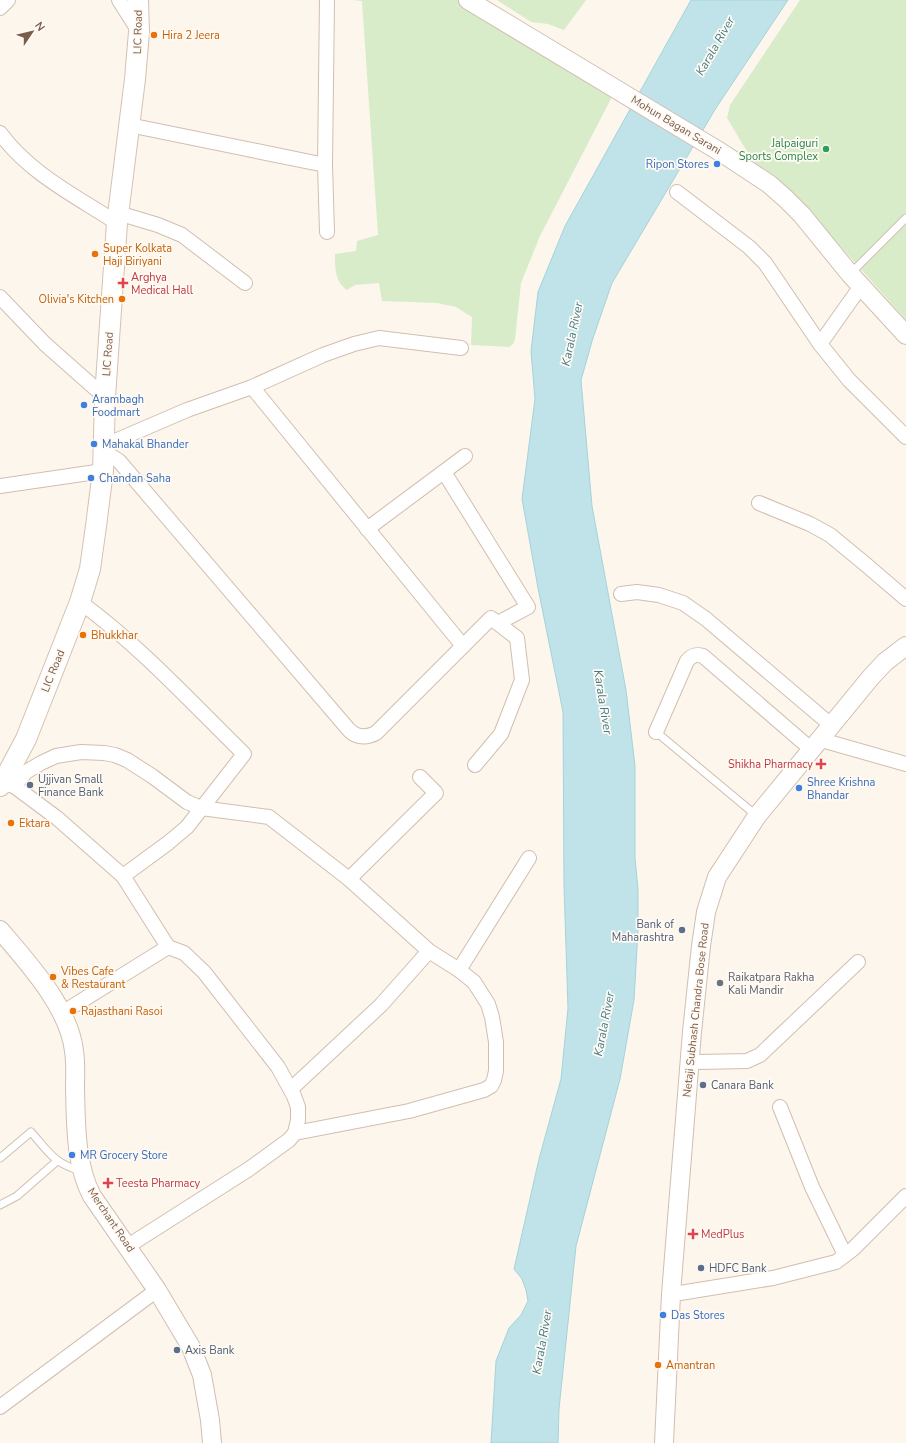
<svg xmlns="http://www.w3.org/2000/svg" width="906" height="1443" font-family="'Nunito Sans',sans-serif">
  <rect width="100%" height="100%" fill="#fdf6ec"/>
  <g fill="#d8ecc9">
    <path d="M353,0H461L615,91L540,236L521,283L515,339L513,344L509,347L471,345L472,317L456,307L437,303L382,301L379,283L355,285L347,290C335,282 335,268 335,254L356,251L357,241L378,235L362,1Z"/>
    <path d="M497,0H586L564,30L548,24L531,22Z"/>
    <path d="M800,0H906V320L802,203L755,165L727,118L730,105Z"/>
  </g>
  <path fill="#bfe3e8" stroke="#a5d3da" d="M691,0H788L716,108L612,283L593,338L581,380L592,506L626,690L635,766V858L638,890V930L634,1000L620,1079L576,1246L559,1409L558,1443H491L496,1361L509,1328L521,1315L528,1301L526,1290L522,1279L514,1269L539,1159L561,1079L568,1008L564,885L563,712L538,588L522,499L535,399L531,351L538,292L565,226Z"/>
  <g fill="none" stroke-linecap="round" stroke-linejoin="round">
    <defs>
      <g id="service">
        <path d="M850,274L906,218"/>
        <path d="M655,731L757,816"/>
        <path d="M0,1158L31,1132C49,1152 53,1163 81,1171"/>
        <path d="M0,1205L17,1196L57,1161"/>
      </g>
      <g id="minor">
        <path d="M119,0L138,30"/>
        <path d="M0,8L8,0"/>
        <path d="M129,125L325,165"/>
        <path d="M0,133C30,174 76,196 117,223"/>
        <path d="M677,192L749,247L765,263L820,344L849,380L906,437"/>
        <path d="M118,213L158,225L182,235L245,283"/>
        <path d="M327,232L325,165L327,0"/>
        <path d="M0,297L45,344L105,397"/>
        <path d="M820,344L861,286"/>
        <path d="M252,387L463,646L376,733C366,738 357,738 349,730L119,461L103,451L115,441L187,410L252,387L323,355L354,344L379,338L461,348"/>
        <path d="M444,472L528,607L498,623"/>
        <path d="M0,486L103,471"/>
        <path d="M759,503L810,524L830,535L864,563L906,599"/>
        <path d="M367,529L465,456"/>
        <path d="M621,594L637,592L659,595L683,603L706,619L831,725"/>
        <path d="M463,646L491,618L517,638L522,680L501,734L475,765"/>
        <path d="M656,732L687,661C692,655 696,654 703,656L812,750"/>
        <path d="M825,741L906,764"/>
        <path d="M2,783L14,786L26,772L41,763L56,756L81,752L104,753L115,755L127,760L152,776L187,802L201,808L269,817L349,879L429,951L459,970L474,982L488,1004L492,1017L496,1042V1071L494,1080L491,1086L484,1090L409,1111L295,1133"/>
        <path d="M14,786L57,818L123,876L168,843L187,827L244,754C191,702 140,646 80,602"/>
        <path d="M123,876L168,947"/>
        <path d="M349,879L436,793L420,777"/>
        <path d="M459,970L529,858"/>
        <path d="M62,1013L168,947L184,953L204,972L278,1067L294,1096L298,1107V1120L295,1133L289,1140L249,1169L128,1246"/>
        <path d="M698,1062L747,1061L760,1055L858,962"/>
        <path d="M291,1089L381,1005L429,951"/>
        <path d="M780,1107L812,1187L845,1255"/>
        <path d="M680,1293L773,1278L836,1262L853,1249L906,1196"/>
        <path d="M0,1407L157,1290"/>
      </g>
      <g id="tertiary">
        <path d="M468,0L722,153L769,184L786,199L802,215L850,274L906,335"/>
        <path d="M0,930C28,963 69,1007 74,1051C76,1063 75,1076 75,1088C76,1123 75,1164 92,1196L157,1290L191,1347L202,1375L210,1420L212,1443"/>
        <path d="M664,1443L671,1294L692,1032L701,946L706,912L717,877L757,816L871,677L885,662L906,646"/>
      </g>
      <path id="secondary" d="M0,786L9,771L26,739L80,602L90,569L96,526L103,471L105,397L117,223L135,79L139,32L138,0"/>
    </defs>
    <use href="#service" stroke="#d1beb0" stroke-width="9"/>
    <use href="#minor" stroke="#d1beb0" stroke-width="16"/>
    <use href="#tertiary" stroke="#d1beb0" stroke-width="20"/>
    <use href="#secondary" stroke="#d6c0b0" stroke-width="22"/>
    <use href="#service" stroke="#fff" stroke-width="7"/>
    <use href="#minor" stroke="#fff" stroke-width="14"/>
    <use href="#tertiary" stroke="#fff" stroke-width="18"/>
    <use href="#secondary" stroke="#fff" stroke-width="20"/>
  </g>
  <g fill="#e8710a" stroke="#fffaf3" stroke-width="1.5">
    <circle cx="154" cy="35" r="4"/>
    <circle cx="95" cy="254" r="4"/>
    <circle cx="122" cy="299" r="4"/>
    <circle cx="83" cy="635" r="4"/>
    <circle cx="11" cy="823" r="4"/>
    <circle cx="53" cy="977" r="4"/>
    <circle cx="73" cy="1011" r="4"/>
    <circle cx="658" cy="1365" r="4"/>
  </g>
  <circle fill="#2e9e5b" stroke="#fffaf3" stroke-width="1.5" cx="826" cy="149" r="4"/>
  <g fill="#3f7fe0" stroke="#fffaf3" stroke-width="1.5">
    <circle cx="717" cy="164" r="4"/>
    <circle cx="84" cy="405" r="4"/>
    <circle cx="94" cy="444" r="4"/>
    <circle cx="91" cy="478" r="4"/>
    <circle cx="799" cy="788" r="4"/>
    <circle cx="72" cy="1155" r="4"/>
    <circle cx="663" cy="1315" r="4"/>
  </g>
  <g fill="#e0444e" stroke="#fffaf3" stroke-width="1.5">
    <path d="M121 277h4v4h4v4h-4v4h-4v-4h-4v-4h4z"/>
    <path d="M819 758h4v4h4v4h-4v4h-4v-4h-4v-4h4z"/>
    <path d="M106 1177h4v4h4v4h-4v4h-4v-4h-4v-4h4z"/>
    <path d="M691 1228h4v4h4v4h-4v4h-4v-4h-4v-4h4z"/>
  </g>
  <g fill="#5c6f8a" stroke="#fffaf3" stroke-width="1.5">
    <circle cx="30" cy="785" r="4"/>
    <circle cx="682" cy="930" r="4"/>
    <circle cx="703" cy="1085" r="4"/>
    <circle cx="701" cy="1268" r="4"/>
    <circle cx="177" cy="1350" r="4"/>
  </g>
  <circle fill="#6b7280" stroke="#fffaf3" stroke-width="1.5" cx="720" cy="983" r="4"/>
  <g text-anchor="middle" dominant-baseline="central" stroke-width="3.5" stroke-linejoin="round" paint-order="stroke">
    <g font-size="11" fill="#7a5c4d" stroke="#fffaf3">
      <text transform="translate(138 32) rotate(-89)">LIC Road</text>
      <text transform="translate(676 125) rotate(31)">Mohun Bagan Sarani</text>
      <text transform="translate(108 354) rotate(-86)">LIC Road</text>
      <text transform="translate(53 671) rotate(-68)">LIC Road</text>
      <text transform="translate(696 1010) rotate(-84)">Netaji Subhash Chandra Bose Road</text>
      <text transform="translate(111 1220) rotate(56)">Merchant Road</text>
    </g>
    <g font-size="11" fill="#c56008" stroke="#fffaf3" text-anchor="start">
      <text x="162" y="35">Hira 2 Jeera</text>
      <text x="103" y="248">Super Kolkata<tspan x="103" dy="13">Haji Biriyani</tspan></text>
      <text x="114" y="299" text-anchor="end">Olivia's Kitchen</text>
      <text x="91" y="635">Bhukkhar</text>
      <text x="19" y="823">Ektara</text>
      <text x="61" y="971">Vibes Cafe<tspan x="61" dy="13">&amp; Restaurant</tspan></text>
      <text x="81" y="1011">Rajasthani Rasoi</text>
      <text x="666" y="1365">Amantran</text>
    </g>
    <g font-size="11" fill="#27864d" stroke="#fffaf3" text-anchor="end">
      <text x="818" y="143">Jalpaiguri<tspan x="818" dy="13">Sports Complex</tspan></text>
    </g>
    <g font-size="11" fill="#366cbe" stroke="#fffaf3" text-anchor="start">
      <text x="709" y="164" text-anchor="end">Ripon Stores</text>
      <text x="92" y="399">Arambagh<tspan x="92" dy="13">Foodmart</tspan></text>
      <text x="102" y="444">Mahakal Bhander</text>
      <text x="99" y="478">Chandan Saha</text>
      <text x="807" y="782">Shree Krishna<tspan x="807" dy="13">Bhandar</tspan></text>
      <text x="80" y="1155">MR Grocery Store</text>
      <text x="671" y="1315">Das Stores</text>
    </g>
    <g font-size="11" fill="#be3a42" stroke="#fffaf3" text-anchor="start">
      <text x="131" y="277">Arghya<tspan x="131" dy="13">Medical Hall</tspan></text>
      <text x="813" y="764" text-anchor="end">Shikha Pharmacy</text>
      <text x="116" y="1183">Teesta Pharmacy</text>
      <text x="701" y="1234">MedPlus</text>
    </g>
    <g font-size="11" fill="#4e5e75" stroke="#fffaf3" text-anchor="start">
      <text x="38" y="779">Ujjivan Small<tspan x="38" dy="13">Finance Bank</tspan></text>
      <text x="674" y="924" text-anchor="end">Bank of<tspan x="674" dy="13">Maharashtra</tspan></text>
      <text x="711" y="1085">Canara Bank</text>
      <text x="709" y="1268">HDFC Bank</text>
      <text x="185" y="1350">Axis Bank</text>
    </g>
    <g font-size="11" fill="#5b616d" stroke="#fffaf3" text-anchor="start">
      <text x="728" y="977">Raikatpara Rakha<tspan x="728" dy="13">Kali Mandir</tspan></text>
    </g>
    <g font-size="12" font-style="italic" fill="#437c86" stroke="#fffaf3">
      <text transform="translate(715 46) rotate(-60)">Karala River</text>
      <text transform="translate(572 334) rotate(-78)">Karala River</text>
      <text transform="translate(603 702) rotate(81)">Karala River</text>
      <text transform="translate(604 1024) rotate(-79)">Karala River</text>
      <text transform="translate(542 1342) rotate(-80)">Karala River</text>
    </g>
  </g>
  <g transform="translate(32 32) rotate(55)" stroke="#fffaf3" stroke-width="3" paint-order="stroke">
  <path d="M0-3L7 15L0 10L-7 15Z" fill="#7a5c4d"/>
  <text y="-6" font-size="11" font-weight="bold" text-anchor="middle" fill="#7a5c4d">N</text>
  </g>
</svg>
